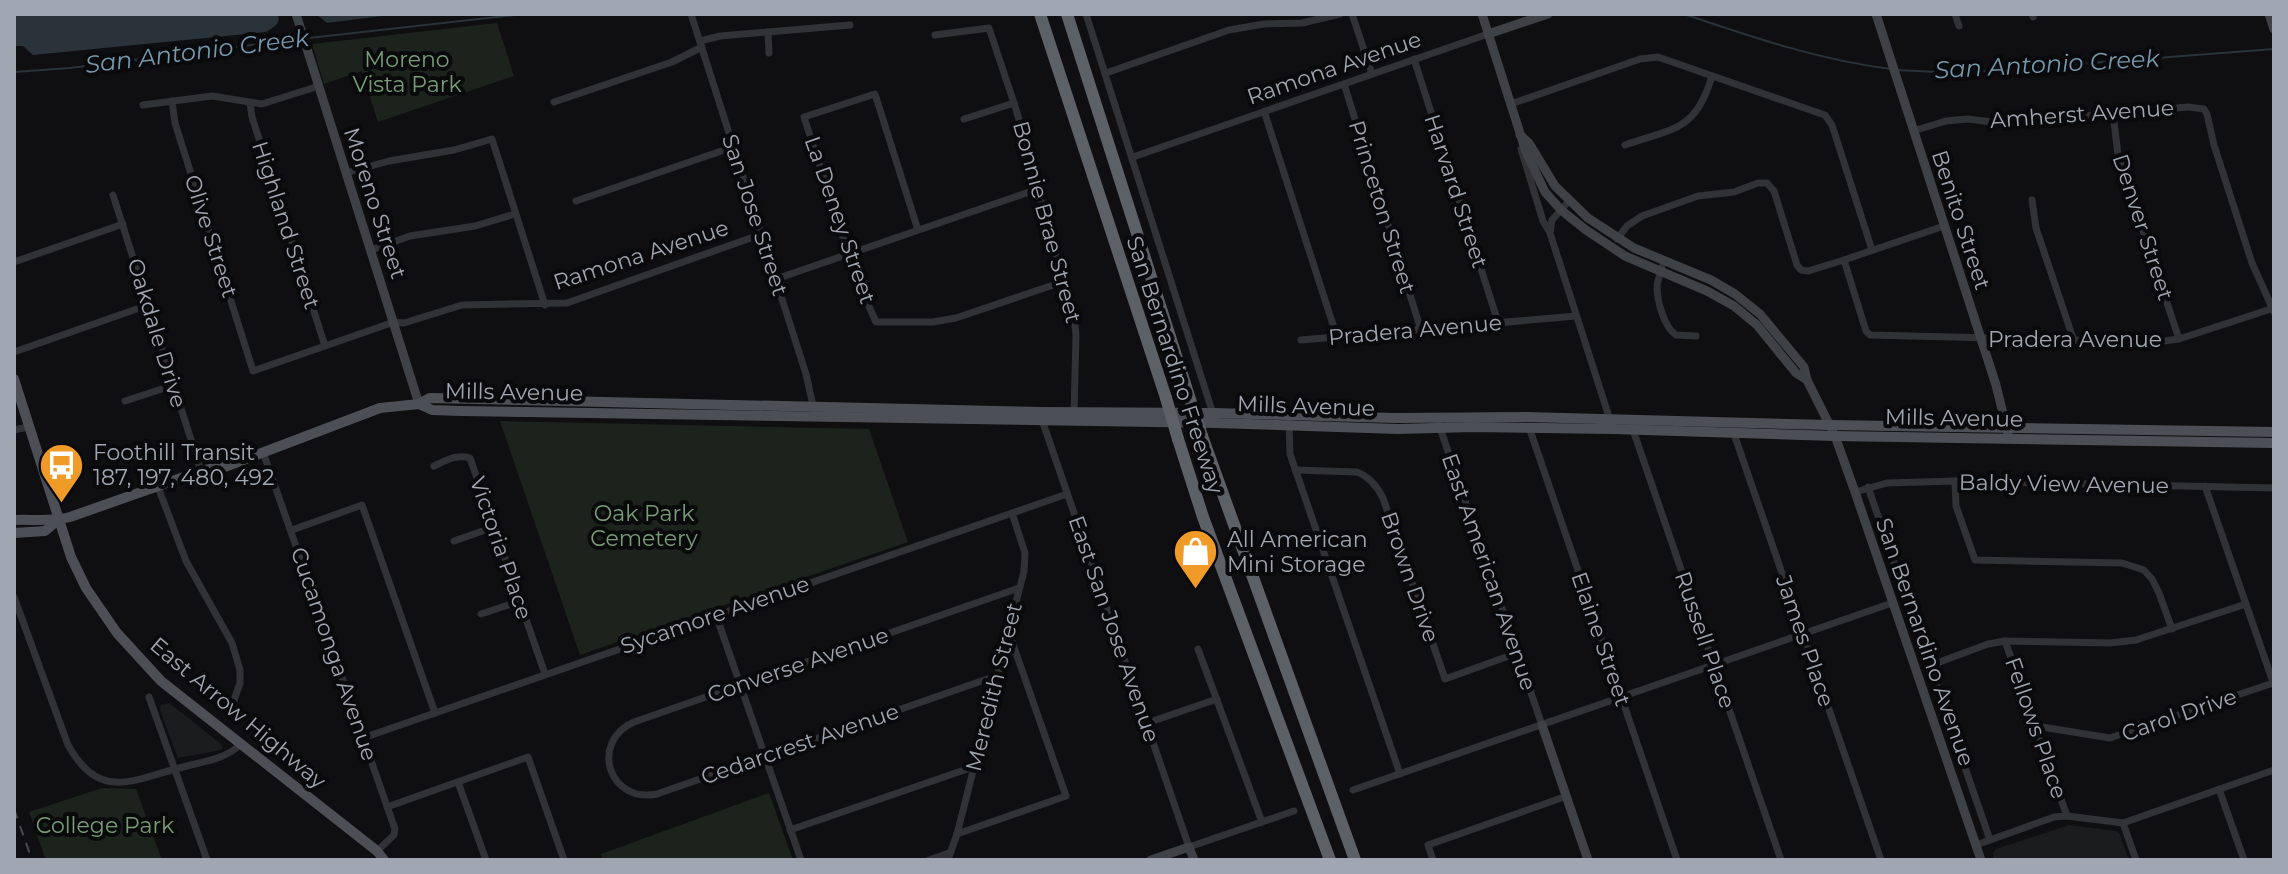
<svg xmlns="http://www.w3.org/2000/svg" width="2288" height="874" font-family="Montserrat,sans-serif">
  <rect width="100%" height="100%" fill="#0f0f11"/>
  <g fill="#1b1c1e">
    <path d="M169,703L220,743L223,747L221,750L178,758L160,710L161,705Z"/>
    <path d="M2069,825L2116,831L2120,835L2129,860H1994L1993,853L1996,849Z"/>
  </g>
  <g fill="#1c231c">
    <path d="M497,23L514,76L378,122L362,71L324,84L312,44Z"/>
    <path d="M500,421L869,429L908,542L580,655Z"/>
    <path d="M102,788L136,789L162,860H46L29,812Z"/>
    <path d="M769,793L793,860H603L601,854Z"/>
  </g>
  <g fill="#293339">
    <path d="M14,14H278C281,24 274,27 266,32L33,55L23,46H14Z"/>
    <path d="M316,14H398L327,23Z"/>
  </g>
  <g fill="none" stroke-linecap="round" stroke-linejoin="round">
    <g stroke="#293339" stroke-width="2">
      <path d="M1684,14C1752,37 1819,60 1891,69"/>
      <path d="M309,38L524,14"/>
      <path d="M1897,70L1957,73L1987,71L2274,49"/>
      <path d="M14,72L70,68L299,39"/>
    </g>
    <g stroke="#303236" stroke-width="7">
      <path d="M691,14L806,374L814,410"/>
      <path d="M1086,14L1214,417"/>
      <path d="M1352,14L1372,74"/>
      <path d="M1955,14L1959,26"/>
      <path d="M2032,14L2033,17"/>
      <path d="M768,32L769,53"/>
      <path d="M935,35L989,28L1014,103L1032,163L1049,234L1072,304L1076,334L1074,415"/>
      <path d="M700,41L720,36L850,25"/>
      <path d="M1414,59L1498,322"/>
      <path d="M1106,73L1229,30L1264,24L1302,23L1340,14"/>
      <path d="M1344,84L1421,330"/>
      <path d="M172,101L175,123L253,371L394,322L404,323L462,305L567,303L762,234"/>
      <path d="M554,102L672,62L702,47"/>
      <path d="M250,104L252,117L325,346"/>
      <path d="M1511,104L1640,59L1658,57L1816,112L1825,115L1832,125L1872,250"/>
      <path d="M143,105L212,96L262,104L319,86"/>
      <path d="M1264,111L1337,337"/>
      <path d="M2113,113L2118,155L2179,339"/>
      <path d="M964,119L1014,103"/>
      <path d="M1913,131L1946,121L1968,119L1999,123L2188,107L2204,109L2207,114L2214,145L2252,263L2274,312"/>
      <path d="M1625,145C1674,128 1696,131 1712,76"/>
      <path d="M1521,149L1543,221L1549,231"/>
      <path d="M1133,157L1488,34"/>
      <path d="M346,173L389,161L454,150L492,139L545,305"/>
      <path d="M113,195L201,471"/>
      <path d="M2032,200L2036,228L2074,341"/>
      <path d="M576,201L733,147"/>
      <path d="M1569,201L1552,220L1550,233L1611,423"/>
      <path d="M918,230L875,94L804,117L857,280L876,322H933L956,318L1065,281"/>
      <path d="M1617,239L1627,226L1642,216L1698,196L1734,192L1758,183H1767L1774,191L1797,265L1801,270L1808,271L1844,260L1944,226"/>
      <path d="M371,250L410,236L475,226L515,214"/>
      <path d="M1844,260L1866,331L1870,335L2156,342L2179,339L2274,308"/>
      <path d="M14,262L123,224"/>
      <path d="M1662,267C1660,273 1658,280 1657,286C1657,301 1664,327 1676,335L1696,336"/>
      <path d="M776,279L1038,189"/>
      <path d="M1301,340L1576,316"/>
      <path d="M14,352L148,305"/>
      <path d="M125,401L174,385"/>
      <path d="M1041,417L1189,847L1294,811"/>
      <path d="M1289,423L1290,454L1400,774"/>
      <path d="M1439,425L1542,725"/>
      <path d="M1529,427L1677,860"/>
      <path d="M1632,427L1781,860"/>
      <path d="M14,430L28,427"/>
      <path d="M1733,431L1881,860"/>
      <path d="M263,452L395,829L394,835L377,851"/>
      <path d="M434,466C447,460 457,454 470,458L545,674"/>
      <path d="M1295,470L1357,472C1370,477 1377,486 1383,498L1445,679L1517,653"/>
      <path d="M1955,481L1956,506L1975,560L2122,563L2144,570L2152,579L2159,593L2172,629"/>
      <path d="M2205,486L2274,685"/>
      <path d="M158,487L186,561L232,643L240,670V683L231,709"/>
      <path d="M1868,487L1990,840"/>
      <path d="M1855,492L1887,483L1955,481L2274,488"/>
      <path d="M292,530L362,505L435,713"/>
      <path d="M454,541L494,527"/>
      <path d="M14,597L68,745C100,803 134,779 183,767C205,761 223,760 240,745"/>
      <path d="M481,614L520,601"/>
      <path d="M716,615L801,860"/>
      <path d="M2005,641L2067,816"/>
      <path d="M1198,649L1262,822"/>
      <path d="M1929,666L1988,644L2005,641L2110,643L2136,640L2246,604"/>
      <path d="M996,676L657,794C609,804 589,742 634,722L1019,588"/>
      <path d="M149,697L207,860"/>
      <path d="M1147,723L1217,699"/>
      <path d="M2036,726L2110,738L2273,683"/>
      <path d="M363,738L1067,494"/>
      <path d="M458,782L486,860"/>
      <path d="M2219,789L2244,860"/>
      <path d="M1353,790L1892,603"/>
      <path d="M387,807L528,757L564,860"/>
      <path d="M2123,823L2136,860"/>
      <path d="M790,830L973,767"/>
      <path d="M957,834L1066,796L1009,633"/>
      <path d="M1976,845L2054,817L2067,816L2123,823L2274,770"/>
      <path d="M929,860L949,853"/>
      <path d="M948,860L957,834L1024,571L1025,553L1012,513"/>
      <path d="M1433,860L1428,845L1567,796"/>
    </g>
    <g stroke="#3e4146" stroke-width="9">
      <path d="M296,14L419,404"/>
      <path d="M1482,14L1526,152L1545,192L1561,210L1586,230L1625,256L1707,291L1734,306L1757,325L1796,373L1807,380"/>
      <path d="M1876,14L1996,385L2009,438"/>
      <path d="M2269,14L2274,29"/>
      <path d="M1488,34L1548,14"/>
      <path d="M1520,135L1529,143L1555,186L1588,218L1634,248L1711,280L1735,294L1760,314L1804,367L1807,380L1835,436L1855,492L1981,860"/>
      <path d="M1542,725L1588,860"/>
      <path d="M1151,860L1189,847L1194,860"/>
    </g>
    <g stroke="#4c4f55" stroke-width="10">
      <path d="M14,379L71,557L86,588L117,633L161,681L377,851L384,860"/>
      <path d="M419,404L432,410L461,411L1216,423L1398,429L1473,427L1613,429L1835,436L2274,443"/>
      <path d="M217,467L219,460L229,457L241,459"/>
      <path d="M14,520C32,519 52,522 70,517L201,471L217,467L222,468L380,408L419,404L430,398L1042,412L1213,413L1395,418L1526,417L1830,425L2274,432"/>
      <path d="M14,533L45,531L58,520"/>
    </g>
    <g stroke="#5c6067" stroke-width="12">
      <path d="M1040,14L1166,398"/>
      <path d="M1067,14L1188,393"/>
      <path d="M1202,436L1355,860"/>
      <path d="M1178,439L1203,517L1330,860"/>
    </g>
    <path stroke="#474a4f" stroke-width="2" stroke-dasharray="10 8" stroke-linecap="butt" d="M14,809L32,860"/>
    <g stroke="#5c6067" stroke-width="12">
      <path d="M1188,393L1202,436"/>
      <path d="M1166,398L1178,439"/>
    </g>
  </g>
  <defs>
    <symbol id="bus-pin" viewBox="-11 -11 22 30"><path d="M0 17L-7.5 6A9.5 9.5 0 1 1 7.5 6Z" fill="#f09b28" stroke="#0a0a0c"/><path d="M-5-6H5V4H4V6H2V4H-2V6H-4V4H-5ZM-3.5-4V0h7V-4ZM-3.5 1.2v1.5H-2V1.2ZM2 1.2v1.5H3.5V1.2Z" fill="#fff"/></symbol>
    <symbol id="shop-pin" viewBox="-11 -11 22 30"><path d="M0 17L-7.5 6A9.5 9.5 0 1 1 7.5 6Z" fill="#f09b28" stroke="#0a0a0c"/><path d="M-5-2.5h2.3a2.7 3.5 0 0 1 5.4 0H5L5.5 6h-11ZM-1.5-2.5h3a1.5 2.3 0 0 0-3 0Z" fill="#fff"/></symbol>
  </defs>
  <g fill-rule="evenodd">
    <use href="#bus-pin" x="36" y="440" width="51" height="69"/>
    <use href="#shop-pin" x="1170" y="526" width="51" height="69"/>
  </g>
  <g text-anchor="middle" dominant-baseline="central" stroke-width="8" stroke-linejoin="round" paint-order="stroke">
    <g font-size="22" fill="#789d77" stroke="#0a0a0c">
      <text x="407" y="59">Moreno<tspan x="407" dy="25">Vista Park</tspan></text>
      <text x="644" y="513">Oak Park<tspan x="644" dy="25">Cemetery</tspan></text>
      <text x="105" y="825">College Park</text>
    </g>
    <g font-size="22" fill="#a0a7b2" stroke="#0a0a0c">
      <text transform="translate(1334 68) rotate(-19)">Ramona Avenue</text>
      <text transform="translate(2082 114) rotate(-4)">Amherst Avenue</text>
      <text transform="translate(1456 191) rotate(72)">Harvard Street</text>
      <text transform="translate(375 203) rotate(72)">Moreno Street</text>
      <text transform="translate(1382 207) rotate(73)">Princeton Street</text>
      <text transform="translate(755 215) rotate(72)">San Jose Street</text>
      <text transform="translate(840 220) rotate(71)">La Deney Street</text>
      <text transform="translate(1961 220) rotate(72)">Benito Street</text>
      <text transform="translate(1047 222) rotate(75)">Bonnie Brae Street</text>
      <text transform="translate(286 225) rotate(72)">Highland Street</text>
      <text transform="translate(2143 227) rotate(72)">Denver Street</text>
      <text transform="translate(211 236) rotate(72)">Olive Street</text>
      <text transform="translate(641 255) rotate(-18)">Ramona Avenue</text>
      <text transform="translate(1415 330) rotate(-5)">Pradera Avenue</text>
      <text transform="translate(157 333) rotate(73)">Oakdale Drive</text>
      <text x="2075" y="339">Pradera Avenue</text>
      <text transform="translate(1175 365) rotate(72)">San Bernardino Freeway</text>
      <text transform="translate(514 392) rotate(1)">Mills Avenue</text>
      <text transform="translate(1306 406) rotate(2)">Mills Avenue</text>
      <text transform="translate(1954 418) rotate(1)">Mills Avenue</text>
      <text transform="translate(2064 484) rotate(1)">Baldy View Avenue</text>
      <text transform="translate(501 548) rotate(71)">Victoria Place</text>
      <text transform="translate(1489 572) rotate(71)">East American Avenue</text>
      <text transform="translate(1410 577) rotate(71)">Brown Drive</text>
      <text transform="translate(715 615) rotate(-19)">Sycamore Avenue</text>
      <text transform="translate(1114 629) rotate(71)">East San Jose Avenue</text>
      <text transform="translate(1601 639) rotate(71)">Elaine Street</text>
      <text transform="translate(1705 640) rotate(71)">Russell Place</text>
      <text transform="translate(1805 641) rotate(71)">James Place</text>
      <text transform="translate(1925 642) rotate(71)">San Bernardino Avenue</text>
      <text transform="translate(334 654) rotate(71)">Cucamonga Avenue</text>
      <text transform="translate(798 665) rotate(-19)">Converse Avenue</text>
      <text transform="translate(994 687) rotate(-76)">Meredith Street</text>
      <text transform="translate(238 713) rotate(40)">East Arrow Highway</text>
      <text transform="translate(2179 715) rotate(-19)">Carol Drive</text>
      <text transform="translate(2036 728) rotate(71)">Fellows Place</text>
      <text transform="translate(800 744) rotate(-19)">Cedarcrest Avenue</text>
    </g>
    <g font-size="22" fill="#a0a7b2" stroke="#0a0a0c" text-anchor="start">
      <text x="93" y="452">Foothill Transit<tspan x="93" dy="25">187, 197, 480, 492</tspan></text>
      <text x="1227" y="539">All American<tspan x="1227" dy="25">Mini Storage</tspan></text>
    </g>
    <g font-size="24" font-style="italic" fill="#7799ad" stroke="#0a0a0c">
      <text transform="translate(197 51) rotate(-7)">San Antonio Creek</text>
      <text transform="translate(2047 64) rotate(-3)">San Antonio Creek</text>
    </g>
  </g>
  <rect width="2288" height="874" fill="none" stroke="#a0a7b2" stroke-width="32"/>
</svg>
